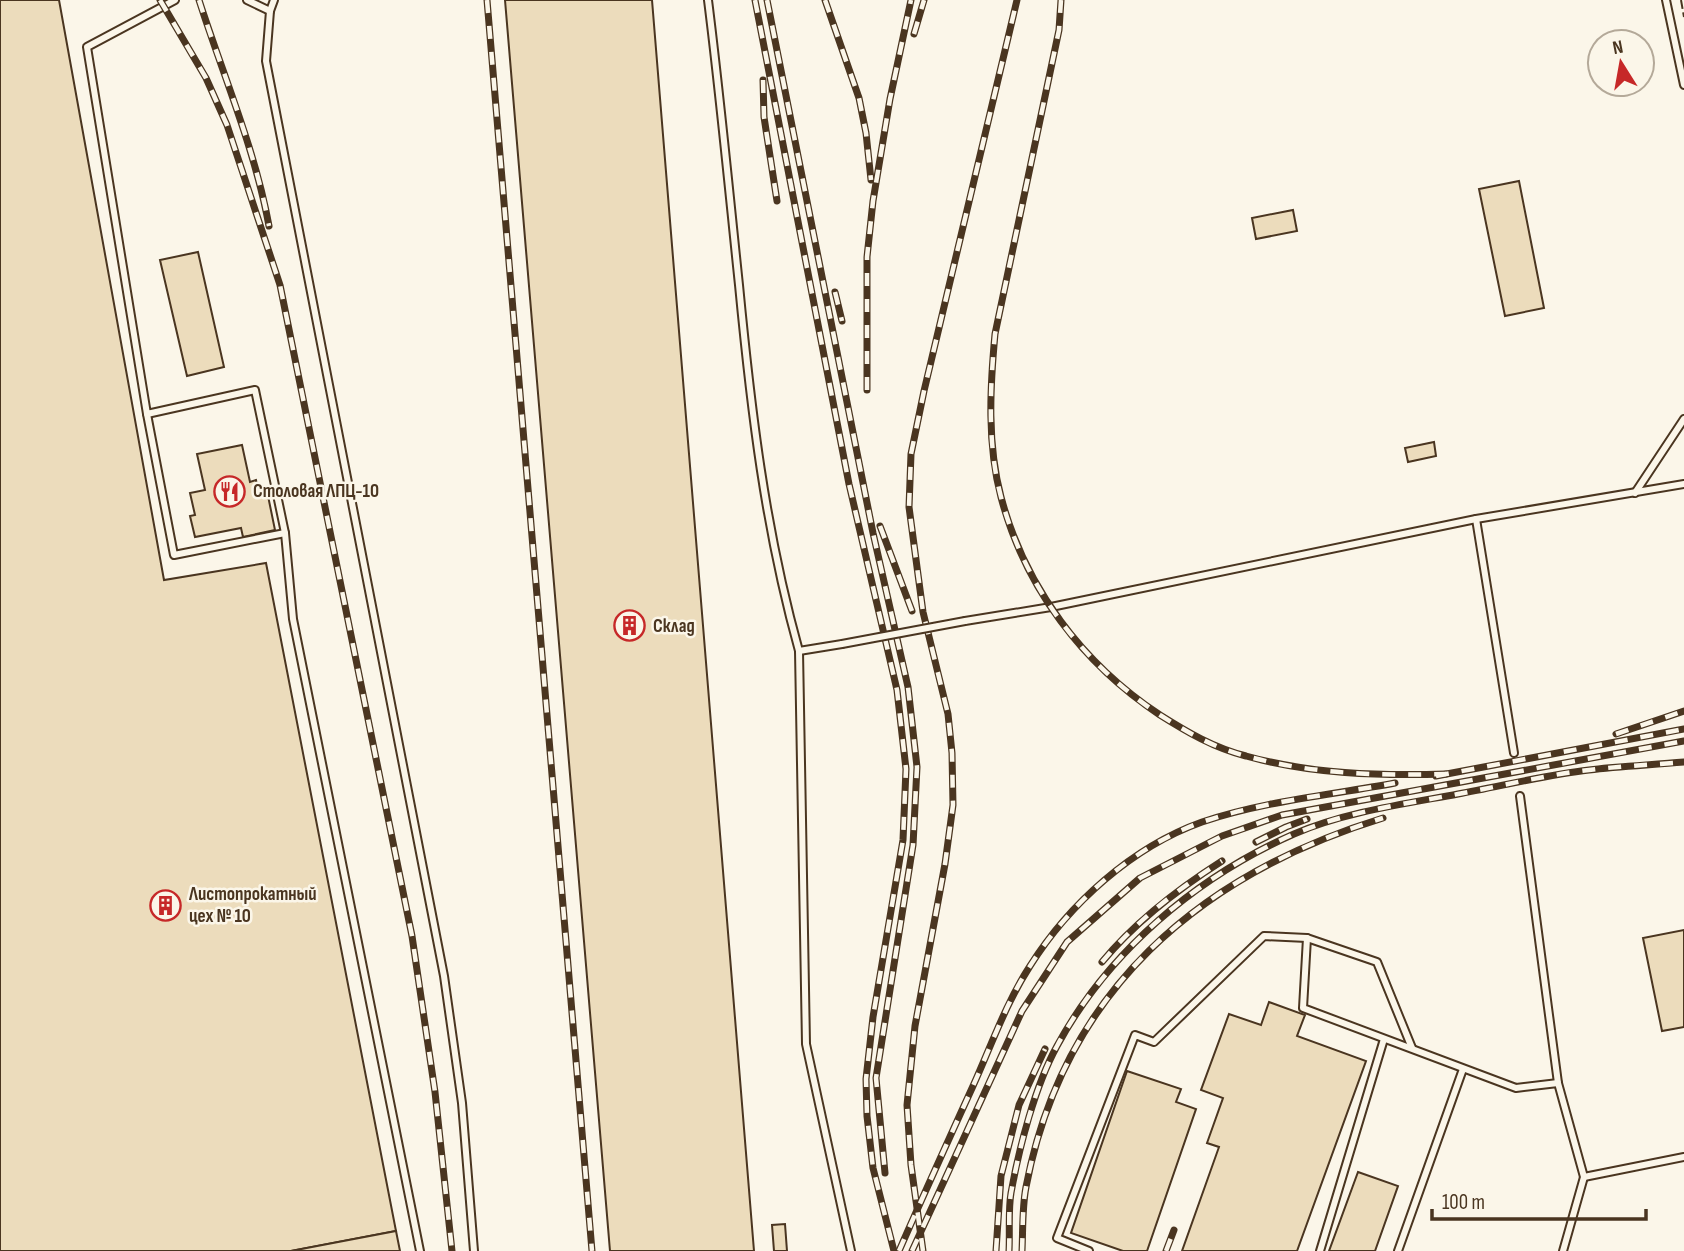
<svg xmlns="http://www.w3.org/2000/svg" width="1684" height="1251" font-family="'Sofia Sans Condensed',sans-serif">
  <rect width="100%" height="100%" fill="#fbf6e9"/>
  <g fill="#ecdcbc" stroke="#4a3520" stroke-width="2">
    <path d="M0,0H59L164,580L266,563L396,1231L291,1251H0Z"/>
    <path d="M505,0H652L754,1251H610Z"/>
    <path d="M1519,181L1544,308L1505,316L1479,189Z"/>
    <path d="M1293,210L1297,231L1256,239L1252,218Z"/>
    <path d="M198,252L224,367L187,376L160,260Z"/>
    <path d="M1434,442L1436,456L1408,462L1405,448Z"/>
    <path d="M242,445L250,482L256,480L259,493L267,491L275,530L243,537L241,528L195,537L190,516L195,515L190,493L205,490L197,454Z"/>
    <path d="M1684,930V1027L1662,1031L1643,938Z"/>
    <path d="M1269,1002L1305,1015L1297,1036L1366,1061L1297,1251H1182L1219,1147L1207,1143L1223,1098L1201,1090L1229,1014L1261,1025Z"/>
    <path d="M1127,1071L1181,1089L1176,1102L1196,1109L1147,1251H1123L1071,1233Z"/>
    <path d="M1358,1172L1398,1186L1375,1251H1329Z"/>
    <path d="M785,1224L787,1251H774L772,1225Z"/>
    <path d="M396,1231L400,1251H291Z"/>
  </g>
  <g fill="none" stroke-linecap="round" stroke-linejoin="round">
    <defs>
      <g id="lane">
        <path d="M175,0L87,47L147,414L255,390L285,533L293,619L420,1251"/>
        <path d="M247,0L270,11"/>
        <path d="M274,0L270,11L266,61L444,976L462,1103L474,1251"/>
        <path d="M708,0C720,95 729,190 739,285C751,410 765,529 799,651L806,1044L851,1251"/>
        <path d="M1666,0L1684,85"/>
        <path d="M147,414L174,555L285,533"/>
        <path d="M1635,493L1684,419"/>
        <path d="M1476,519L1514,753"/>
        <path d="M965,621L1051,607L1476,519L1684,484"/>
        <path d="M799,651L842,644"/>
        <path d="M1520,796L1558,1083L1584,1177L1684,1157"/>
        <path d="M1307,938L1303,1008L1516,1088L1558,1083"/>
        <path d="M1089,1251L1057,1238L1135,1035L1154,1042L1264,936L1307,938L1377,962L1412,1048"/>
        <path d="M1320,1251L1384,1039"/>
        <path d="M1398,1251L1463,1069"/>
        <path d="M1563,1251L1584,1177"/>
      </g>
    </defs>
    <use href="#lane" stroke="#4a3520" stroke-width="10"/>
    <use href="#lane" stroke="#fbf6e9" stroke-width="6"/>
    <defs>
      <g id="rail">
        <path d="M160,0L206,78L227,125L280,285L412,936L435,1092L452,1251"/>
        <path d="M199,0C223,75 255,149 269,226"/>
        <path d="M487,0L592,1251"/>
        <path d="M755,0L849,484L897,690L906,769L903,840L873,1017L866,1079L867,1116L873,1168L894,1251"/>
        <path d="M767,0L873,533L908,687L917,767L913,845L876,1078L885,1173"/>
        <path d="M825,0L859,98L866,133L871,180"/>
        <path d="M1061,0L1059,30L995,334C990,388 987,444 1001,497C1025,588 1083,664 1160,715C1187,732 1214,748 1246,756C1311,774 1378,776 1446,774"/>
        <path d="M914,34L924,0"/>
        <path d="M763,80L764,117L777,201"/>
        <path d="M835,292L842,321"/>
        <path d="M867,390V257L873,201L890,99L911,0"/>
        <path d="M880,526L912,611"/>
        <path d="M1616,734L1684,711"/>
        <path d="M1436,776L1684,729"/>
        <path d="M1256,842L1286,827L1307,819"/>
        <path d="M1102,962C1136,921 1178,889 1222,861"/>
        <path d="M899,1251C923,1196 948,1141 973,1086C991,1046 1006,1003 1030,966C1069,904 1132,847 1202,822C1264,801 1331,795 1395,783"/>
        <path d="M912,1251L1022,1011L1067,942L1140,878L1222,836L1282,815L1684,741"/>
        <path d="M923,1251L911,1165L907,1105L915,1026L945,864L953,805L952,753L948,714L923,612L909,507L911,454L924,391L1017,0"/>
        <path d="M996,1251L1001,1176L1019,1105L1045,1049"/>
        <path d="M1009,1251C1010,1232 1008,1211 1011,1193C1019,1148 1035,1086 1057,1046C1108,952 1196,877 1294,834C1345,812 1404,804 1458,794C1502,786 1545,775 1589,770C1620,766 1652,765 1684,762"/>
        <path d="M1022,1251C1023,1230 1022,1208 1026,1187C1063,992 1198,875 1383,818"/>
        <path d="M1166,1251L1174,1230"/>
      </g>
    </defs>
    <use href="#rail" stroke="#4a3520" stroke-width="7"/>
    <use href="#rail" stroke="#fbf6e9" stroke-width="4.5" stroke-dasharray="13" stroke-linecap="butt"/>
    <defs>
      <path id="lane-bridge" d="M842,644L965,621"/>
    </defs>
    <use href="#lane-bridge" stroke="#4a3520" stroke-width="10" stroke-linecap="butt"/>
    <use href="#lane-bridge" stroke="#fbf6e9" stroke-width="6"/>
    <path stroke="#4a3520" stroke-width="2" stroke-dasharray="9 3.5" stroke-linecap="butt" d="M1681,0L1684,17"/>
  </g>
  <defs>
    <symbol id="restaurant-ring" viewBox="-11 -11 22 22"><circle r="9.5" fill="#fbf6e9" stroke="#c62828" stroke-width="1.5"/><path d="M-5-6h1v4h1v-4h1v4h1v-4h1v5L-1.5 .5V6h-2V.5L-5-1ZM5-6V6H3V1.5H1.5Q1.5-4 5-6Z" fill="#c62828"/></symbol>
    <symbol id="building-ring" viewBox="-11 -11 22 22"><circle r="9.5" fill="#fbf6e9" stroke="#c62828" stroke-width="1.5"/><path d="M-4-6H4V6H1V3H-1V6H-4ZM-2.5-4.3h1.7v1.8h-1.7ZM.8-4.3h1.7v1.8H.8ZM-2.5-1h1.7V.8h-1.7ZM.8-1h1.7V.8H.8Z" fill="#c62828"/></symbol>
  </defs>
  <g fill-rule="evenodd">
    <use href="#restaurant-ring" x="212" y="474" width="35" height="35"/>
    <use href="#building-ring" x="612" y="608" width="35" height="35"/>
    <use href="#building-ring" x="148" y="888" width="35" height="35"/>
  </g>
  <g text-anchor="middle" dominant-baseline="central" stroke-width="5" stroke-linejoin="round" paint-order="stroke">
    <g font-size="19" font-weight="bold" fill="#4a3520" stroke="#fbf6e9" text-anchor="start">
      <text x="253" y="491">Столовая ЛПЦ-10</text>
      <text x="653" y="626">Склад</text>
      <text x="189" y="894">Листопрокатный<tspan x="189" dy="22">цех № 10</tspan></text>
    </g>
  </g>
  <g transform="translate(1621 63) rotate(349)"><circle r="33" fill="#fbf6e9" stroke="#b4a999" stroke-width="2"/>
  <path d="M0-5L12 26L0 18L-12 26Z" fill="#c62828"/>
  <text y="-10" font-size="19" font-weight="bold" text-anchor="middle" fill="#4a3520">N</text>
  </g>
  <path d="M1432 1209v10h214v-10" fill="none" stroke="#4a3520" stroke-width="3.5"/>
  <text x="1442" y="1209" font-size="21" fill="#4a3520" stroke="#fbf6e9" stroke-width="5" paint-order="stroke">100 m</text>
</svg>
